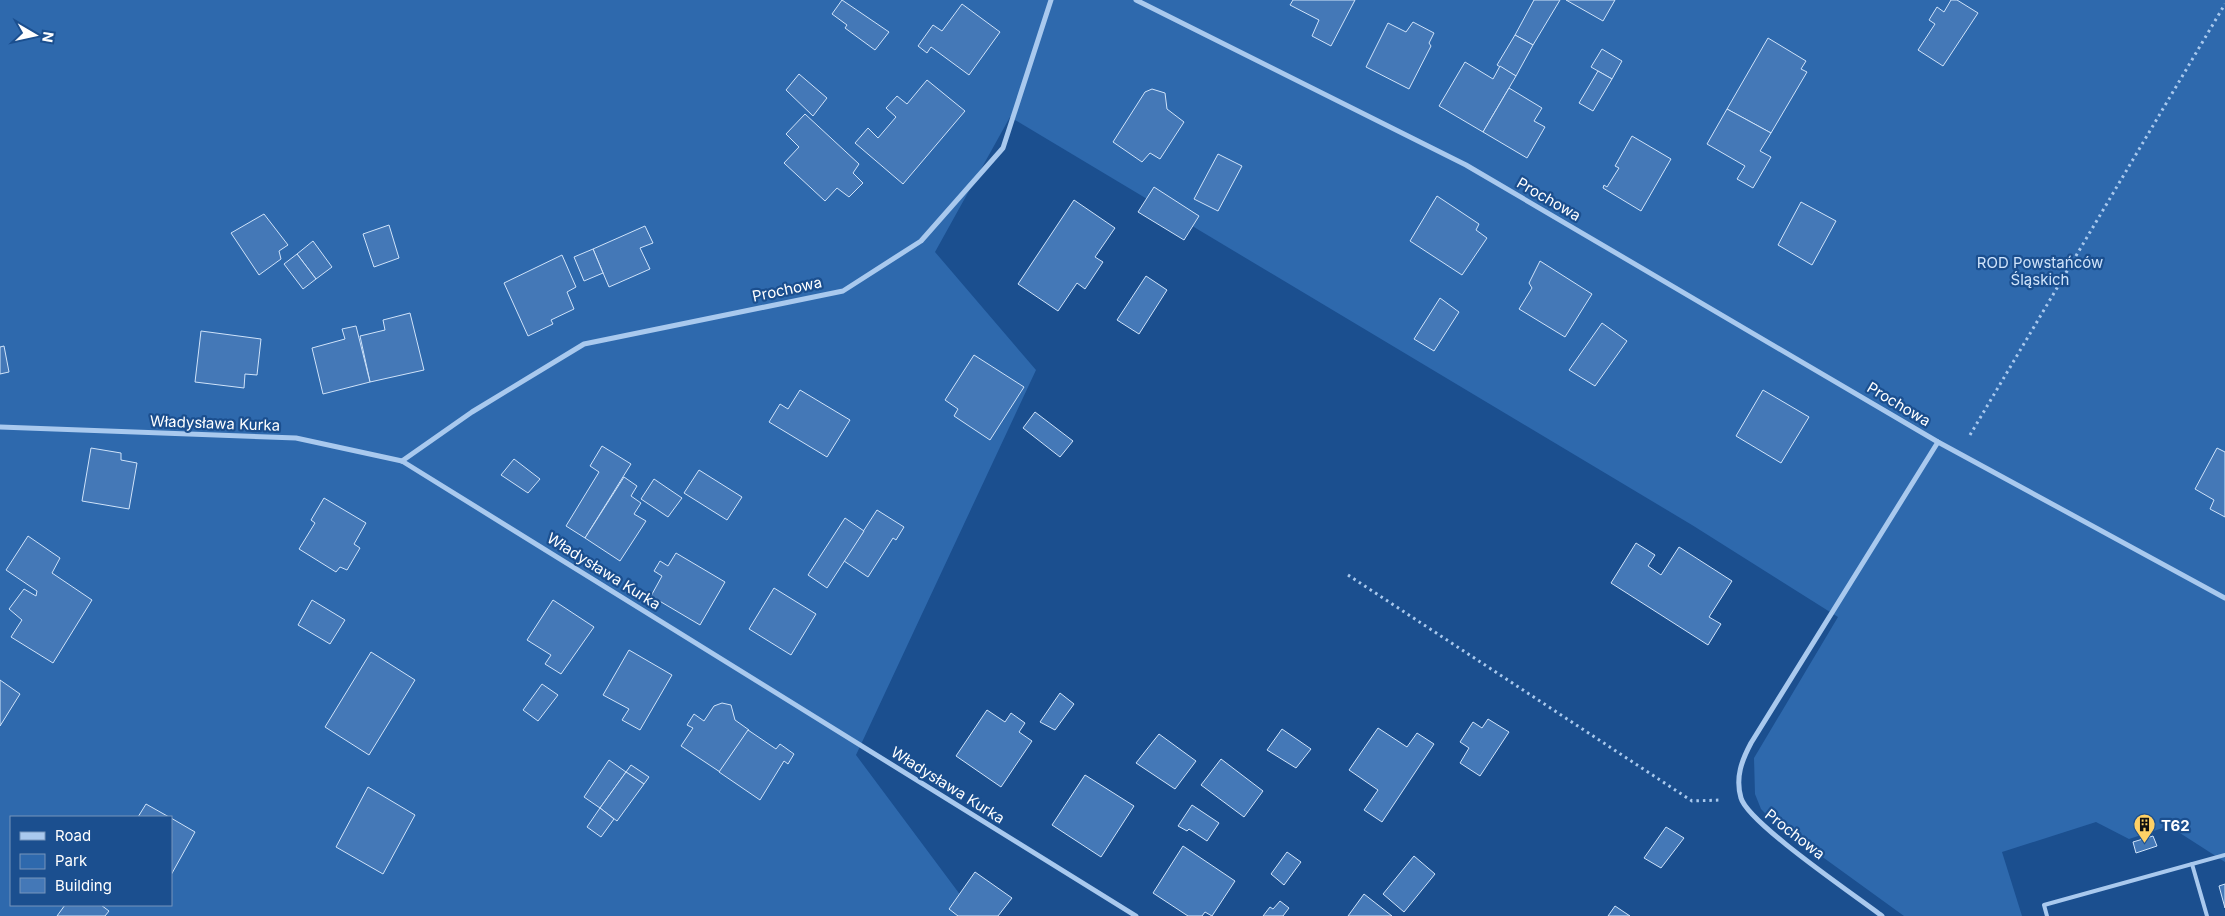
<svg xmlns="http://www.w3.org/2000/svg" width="2225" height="916" font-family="Inter,sans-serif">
  <rect width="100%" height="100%" fill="#1b4f8f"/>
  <path fill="#2e69ad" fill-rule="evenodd" d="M0,0H2225V862L2169,826L2129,839L2096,822L2002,852L2022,916H1904L1773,821L1761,809L1755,794L1754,758L1838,617L1692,525L1010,117L935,252L1036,370L856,755L976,916H0ZM11,817H171V905H11Z"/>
  <g fill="#4478b7" stroke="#cfe3fa">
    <path d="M842,0L889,32L875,50L845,28L847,25L832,14Z"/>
    <path d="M1293,0H1355L1331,46L1312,36L1319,20L1290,5Z"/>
    <path d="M1534,0H1560L1533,45L1515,35Z"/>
    <path d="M1566,0H1615L1603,21Z"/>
    <path d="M1951,0H1957L1978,13L1943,66L1918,50L1935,24L1929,20L1937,7L1944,12Z"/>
    <path d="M962,4L1000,32L969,75L931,47L927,53L918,46L933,25L942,31Z"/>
    <path d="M1413,22L1434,33L1429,43L1431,46L1409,89L1366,67L1388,23L1406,32Z"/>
    <path d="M1515,35L1533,45L1516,76L1497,65Z"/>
    <path d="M1768,38L1806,61L1801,69L1807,72L1771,133L1727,109Z"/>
    <path d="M1602,49L1622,61L1612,79L1591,67Z"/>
    <path d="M1465,62L1493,79L1500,66L1516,76L1483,132L1439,106Z"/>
    <path d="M1598,71L1612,79L1593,111L1579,103Z"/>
    <path d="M799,74L827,98L813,116L786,90Z"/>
    <path d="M927,80L965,111L903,184L855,143L868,128L878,138L896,117L886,108L897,96L907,104Z"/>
    <path d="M1509,88L1542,108L1534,121L1545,127L1527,158L1483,132Z"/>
    <path d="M1152,89L1165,93L1167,109L1184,122L1160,159L1150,153L1142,162L1113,142L1145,92Z"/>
    <path d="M1727,109L1771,133L1760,151L1771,157L1753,188L1737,179L1745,166L1707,144Z"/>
    <path d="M805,114L859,164L853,173L863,183L849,197L837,188L825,201L784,163L799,147L786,134Z"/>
    <path d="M1632,136L1671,159L1641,211L1603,188L1604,185L1607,187L1619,168L1615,166Z"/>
    <path d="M1218,154L1242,166L1218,211L1194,199Z"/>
    <path d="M1154,187L1199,216L1184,240L1138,212Z"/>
    <path d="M1437,196L1479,224L1476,230L1487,238L1462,275L1410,241Z"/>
    <path d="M1074,200L1115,228L1095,257L1103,262L1085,289L1077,283L1058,311L1018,284Z"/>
    <path d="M1801,202L1836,221L1812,265L1778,245Z"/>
    <path d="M264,214L288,245L279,251L281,259L259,275L231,233Z"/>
    <path d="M389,225L399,258L374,267L363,234Z"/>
    <path d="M645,226L653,243L640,248L650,269L609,287L593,249Z"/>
    <path d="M313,241L332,267L316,279L297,254Z"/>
    <path d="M593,249L603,273L584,281L574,257Z"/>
    <path d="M297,254L316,279L303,289L284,264Z"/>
    <path d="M562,255L576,287L567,292L574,309L551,320L553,324L528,336L504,283Z"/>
    <path d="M1540,261L1592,294L1565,337L1519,309L1532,288L1529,283Z"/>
    <path d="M1146,276L1167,290L1139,334L1117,320Z"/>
    <path d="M1440,298L1459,312L1434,351L1414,339Z"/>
    <path d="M410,313L424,370L370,382L360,336L385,330L383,320Z"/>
    <path d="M1602,323L1627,341L1595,386L1569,370Z"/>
    <path d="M356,326L370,382L323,394L312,348L345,339L342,329Z"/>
    <path d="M201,331L261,339L257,375L245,374L244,388L195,382Z"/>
    <path d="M4,346L9,372L0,374V347Z"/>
    <path d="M974,355L1024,387L990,440L954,416L958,409L945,400Z"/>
    <path d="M800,390L850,420L827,457L769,422L780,404L788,409Z"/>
    <path d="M1763,390L1809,417L1781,463L1736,436Z"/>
    <path d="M1035,412L1073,441L1060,457L1023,428Z"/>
    <path d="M602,446L631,464L585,538L566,526L599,472L590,466Z"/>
    <path d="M91,448L121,453V460L137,463L129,509L82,501Z"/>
    <path d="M2217,448L2225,452V517L2210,509L2214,500L2195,489Z"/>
    <path d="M514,459L540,479L528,493L501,475Z"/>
    <path d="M699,470L742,497L727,520L684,493Z"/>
    <path d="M624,477L637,486L631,496L641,503L634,514L646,521L620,561L585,538Z"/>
    <path d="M654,479L682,498L668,517L641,499Z"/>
    <path d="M324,498L366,523L354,544L360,548L347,570L340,567L336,572L299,549L315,523L311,520Z"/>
    <path d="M877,510L904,527L896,540L893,538L868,577L844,561Z"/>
    <path d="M845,518L864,531L827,588L808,575Z"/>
    <path d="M28,536L60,558L52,573L92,600L53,663L11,637L22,620L9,609L24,589L36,596L37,591L6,570Z"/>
    <path d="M1636,543L1655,555L1648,566L1661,575L1679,547L1732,581L1709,617L1721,624L1708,645L1611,583Z"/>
    <path d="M676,553L725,582L700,625L651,596L662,576L654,571L660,561L668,566Z"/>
    <path d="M774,588L816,614L791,655L749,629Z"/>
    <path d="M312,600L345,620L330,644L298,625Z"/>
    <path d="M553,600L594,627L561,674L545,664L551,655L527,640Z"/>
    <path d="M629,650L672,675L640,730L622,720L629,709L603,695Z"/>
    <path d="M371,652L415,680L369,755L325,727Z"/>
    <path d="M0,680L20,694L0,726Z"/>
    <path d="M542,684L558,695L538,721L523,710Z"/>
    <path d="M1060,693L1074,704L1055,730L1040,722Z"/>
    <path d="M722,703L731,705L735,720L749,730L720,772L681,746L693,728L687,725L694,714L704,721L714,706Z"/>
    <path d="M987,710L1005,722L1011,713L1025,723L1019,732L1032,741L1001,787L956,756Z"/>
    <path d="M1488,719L1509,732L1480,776L1460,763L1469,748L1460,742L1473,722L1482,728Z"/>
    <path d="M1378,728L1407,747L1417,733L1434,744L1382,822L1364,810L1378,790L1349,770Z"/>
    <path d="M1282,729L1311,749L1296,768L1267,750Z"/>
    <path d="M748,730L776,749L780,744L794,754L788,764L784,761L760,800L719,772Z"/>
    <path d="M1159,734L1196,761L1175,789L1136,763Z"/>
    <path d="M1221,759L1263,791L1244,817L1201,785Z"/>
    <path d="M609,760L626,772L600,808L584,797Z"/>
    <path d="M631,765L649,777L644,784L626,772Z"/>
    <path d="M626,772L644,784L617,821L600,808Z"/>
    <path d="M1085,775L1134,806L1101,857L1052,825Z"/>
    <path d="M368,787L415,815L383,874L336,847Z"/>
    <path d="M146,804L169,817H138Z"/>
    <path d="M1192,805L1219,823L1207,841L1189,829L1187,831L1178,826Z"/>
    <path d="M600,808L614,819L601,837L587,827Z"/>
    <path d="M171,818L195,832L171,875Z"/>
    <path d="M1666,827L1684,838L1661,868L1644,858Z"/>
    <path d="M2153,836L2157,846L2136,853L2133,842Z"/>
    <path d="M1183,846L1235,881L1212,916L1205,912L1202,916H1188L1153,893Z"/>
    <path d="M1287,852L1301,862L1284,885L1271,874Z"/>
    <path d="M1414,856L1435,874L1404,912L1383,894Z"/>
    <path d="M975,872L1012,898L998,916H958L949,909Z"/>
    <path d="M2225,884V908L2219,886Z"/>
    <path d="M1364,894L1392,916H1348Z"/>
    <path d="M1280,901L1289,908L1283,916H1263L1270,907L1273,909Z"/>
    <path d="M65,905H101L109,911L105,916H57Z"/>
    <path d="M1615,906L1630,916H1608Z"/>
  </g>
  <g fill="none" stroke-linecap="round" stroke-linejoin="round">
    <g stroke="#a9c9ee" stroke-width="3" stroke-dasharray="2.5 4" stroke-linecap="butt">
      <path d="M1970,435L2225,4"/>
      <path d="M1348,575L1692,801L1721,800"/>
    </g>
    <g stroke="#a9c9ee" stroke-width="4">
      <path d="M2192,864L2207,916"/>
      <path d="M2047,916L2044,905L2225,855"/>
    </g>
    <g stroke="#a9c9ee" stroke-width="5">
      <path d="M1136,0L1466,165L1938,442L2225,598"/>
      <path d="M0,427L296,438L402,461L1136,916"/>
      <path d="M402,461L472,412L584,344L843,291L921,241L1003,148L1051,0"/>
      <path d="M1882,916C1856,896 1748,823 1741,798C1735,777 1742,760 1751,743L1938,442"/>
    </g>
  </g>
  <defs>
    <symbol id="building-pin" viewBox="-11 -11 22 30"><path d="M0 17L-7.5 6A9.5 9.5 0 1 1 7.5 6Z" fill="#ffd166" stroke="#1b4f8f"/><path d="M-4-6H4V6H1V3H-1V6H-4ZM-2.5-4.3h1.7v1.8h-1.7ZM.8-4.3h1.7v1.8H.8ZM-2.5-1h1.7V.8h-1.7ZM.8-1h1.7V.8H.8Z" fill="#111"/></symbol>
  </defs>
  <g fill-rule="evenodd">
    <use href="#building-pin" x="2132" y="812" width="25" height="34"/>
  </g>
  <g text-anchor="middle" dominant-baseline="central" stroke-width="4.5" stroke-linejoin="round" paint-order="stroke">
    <g font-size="15" fill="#fff" stroke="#1b4f8f">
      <text transform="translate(1549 199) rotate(30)">Prochowa</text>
      <text transform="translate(787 289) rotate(-12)">Prochowa</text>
      <text transform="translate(1899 404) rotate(31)">Prochowa</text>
      <text transform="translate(215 423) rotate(2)">Władysława Kurka</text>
      <text transform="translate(604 571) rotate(32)">Władysława Kurka</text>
      <text transform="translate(948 785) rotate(32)">Władysława Kurka</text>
      <text transform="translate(1795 834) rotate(38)">Prochowa</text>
    </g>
    <g font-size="15" fill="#cfe3fa" stroke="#1b4f8f">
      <text x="2040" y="262">ROD Powstańców<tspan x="2040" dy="17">Śląskich</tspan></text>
    </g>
    <g font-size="15" font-weight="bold" fill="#fff" stroke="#1b4f8f" text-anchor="start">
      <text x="2161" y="825">T62</text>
    </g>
  </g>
  <rect x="10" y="816" width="162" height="90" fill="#1b4f8f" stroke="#7695bc"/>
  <rect x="20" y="832" width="25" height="8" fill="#a9c9ee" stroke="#7695bc"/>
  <text x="55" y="841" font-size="15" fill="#ffffff">Road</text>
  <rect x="20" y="854" width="25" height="15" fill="#2e69ad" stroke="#7695bc"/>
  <text x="55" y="866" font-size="15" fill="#ffffff">Park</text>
  <rect x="20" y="878" width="25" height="15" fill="#4478b7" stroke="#7695bc"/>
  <text x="55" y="891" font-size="15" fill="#ffffff">Building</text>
  <g transform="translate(35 35) rotate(99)" stroke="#1b4f8f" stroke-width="4" paint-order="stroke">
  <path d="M0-4L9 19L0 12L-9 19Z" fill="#ffffff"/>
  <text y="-8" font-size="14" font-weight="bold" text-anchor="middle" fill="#ffffff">N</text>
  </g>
</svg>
